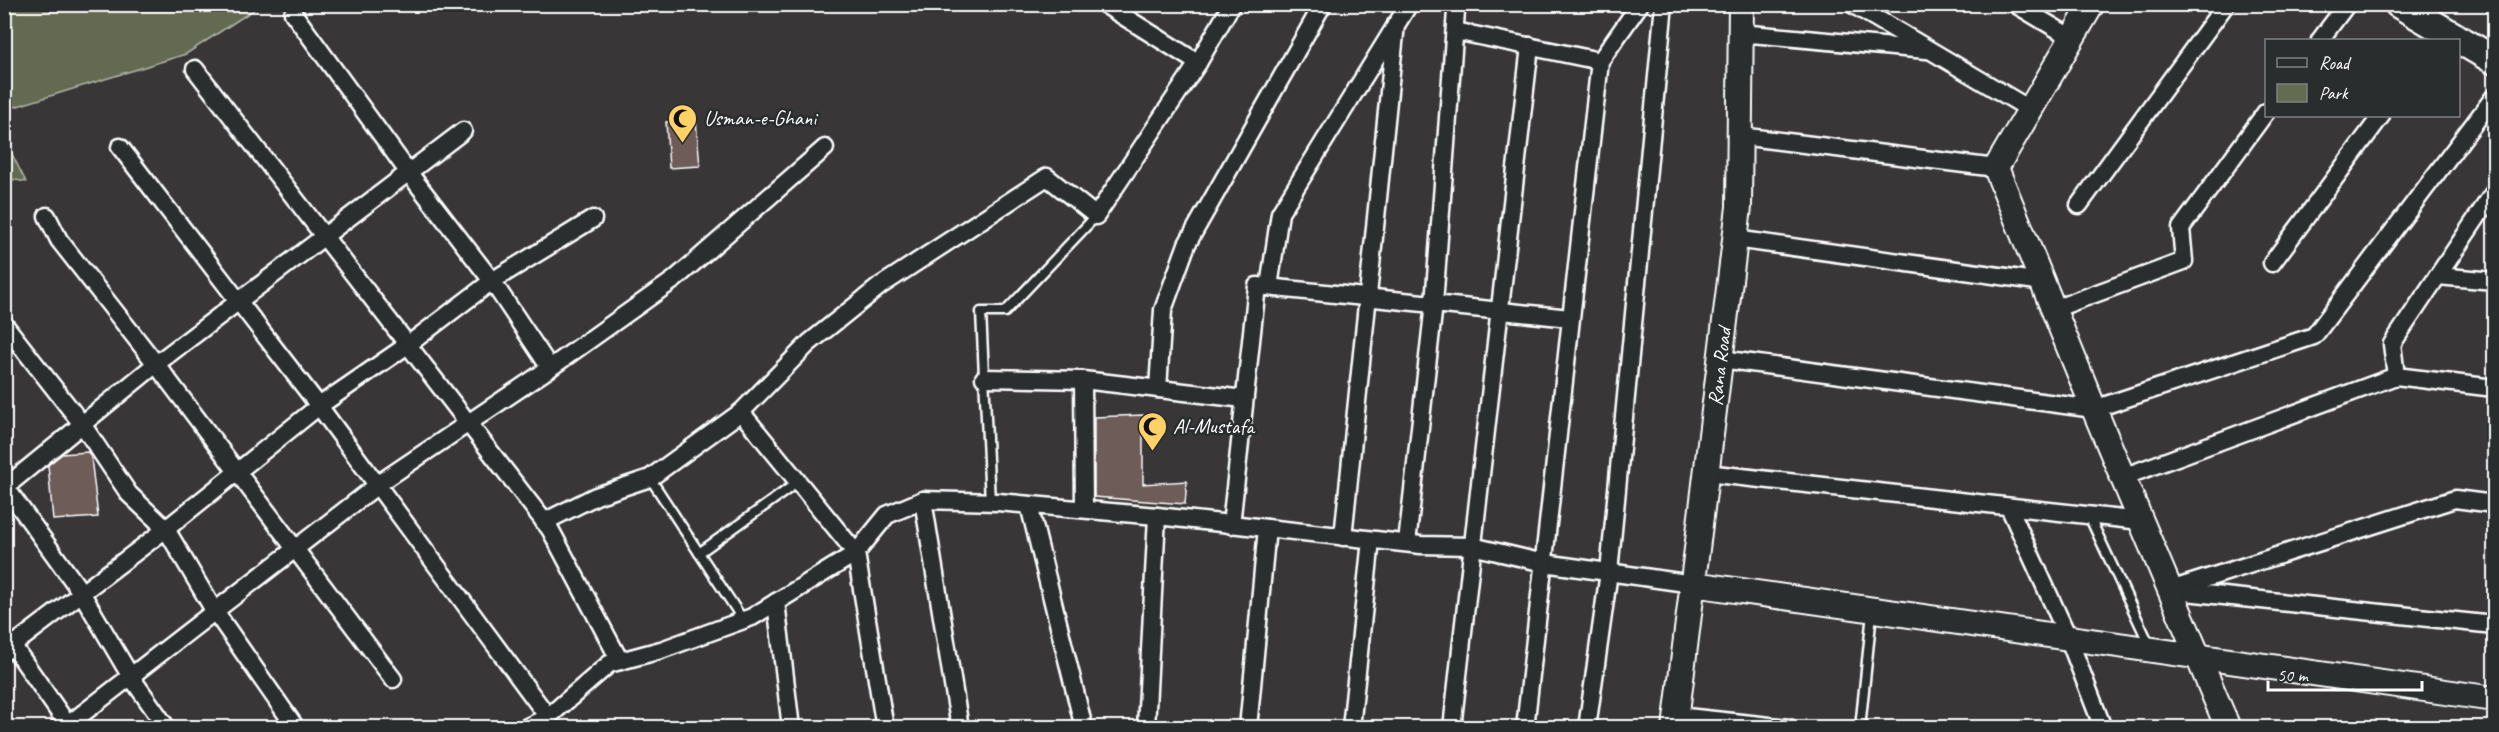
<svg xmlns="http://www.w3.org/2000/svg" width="2499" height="732" font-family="Caveat,sans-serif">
  <rect width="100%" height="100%" fill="#383637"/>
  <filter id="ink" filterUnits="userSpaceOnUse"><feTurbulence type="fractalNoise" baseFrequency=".0167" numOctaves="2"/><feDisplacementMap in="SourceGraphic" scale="12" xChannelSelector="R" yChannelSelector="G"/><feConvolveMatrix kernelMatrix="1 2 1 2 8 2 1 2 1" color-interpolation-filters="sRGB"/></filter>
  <g filter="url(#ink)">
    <g fill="#636b51" stroke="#b1b5a8" stroke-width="1.5">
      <path d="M5,4H261V5L186,54L5,110Z"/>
      <path d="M5,140L26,182L5,178Z"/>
    </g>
    <g fill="#6e5c59" stroke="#fff" stroke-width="1.5">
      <path d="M696,120L700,166L669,168L666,122Z"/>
      <path d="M1143,415V484L1187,481L1185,504L1094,497V417Z"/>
      <path d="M88,452L91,457L98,517L53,520L48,465L62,454Z"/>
    </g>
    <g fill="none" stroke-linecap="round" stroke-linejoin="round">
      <defs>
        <g id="lane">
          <path d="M650,478L743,620"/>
          <path d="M990,502L981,312H1005L1096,216"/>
          <path d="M2089,516L2150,646"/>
          <path d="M699,553L798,482"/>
          <path d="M1860,728L1872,613"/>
        </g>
        <g id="street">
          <path d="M1104,4L1198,63"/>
          <path d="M1852,4L2031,110"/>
          <path d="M2015,4L2072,38"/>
          <path d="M293,13L409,173L492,281L550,368"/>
          <path d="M1455,31L1600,61"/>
          <path d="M1740,33L1926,50"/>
          <path d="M2320,40L2347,4"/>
          <path d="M195,69L550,529L620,661"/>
          <path d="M1740,136L1996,168"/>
          <path d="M120,147L319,406L548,717"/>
          <path d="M2494,192L2392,344L2396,376L2494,388"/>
          <path d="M2079,205L2226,4"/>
          <path d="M47,216L59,240L156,364L393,679"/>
          <path d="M1735,239L2043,282"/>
          <path d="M2272,263L2381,116"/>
          <path d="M2438,276L2494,281"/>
          <path d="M1269,287L1280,213L1409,4"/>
          <path d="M2054,309L2184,261L2181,228L2266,112"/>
          <path d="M4,324L82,424L129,494L166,529L212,607L296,728"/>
          <path d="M1721,359L2094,409L2314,336L2494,97"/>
          <path d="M984,378L1083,380L1244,399"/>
          <path d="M1083,380L1084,509"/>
          <path d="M1158,389L1163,310L1187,244L1323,4"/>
          <path d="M741,412L856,553L885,728"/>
          <path d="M1706,473L2141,521"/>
          <path d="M2123,477L2396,376"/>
          <path d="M4,485L81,592L131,677L167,728"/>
          <path d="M4,488L156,364L463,131"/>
          <path d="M923,500L960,728"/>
          <path d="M1029,505L1084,728"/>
          <path d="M2009,507L2068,637L2103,728"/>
          <path d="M544,522L596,496L650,478L741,412L809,343L880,286L1047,177L1096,216L1198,63L1232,4"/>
          <path d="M1231,525L1257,286L1570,318"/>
          <path d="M1343,537L1396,24"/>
          <path d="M1407,543L1434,304L1456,11L1460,4"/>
          <path d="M2170,590L2455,499L2494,504"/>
          <path d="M2177,591L2494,625"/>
          <path d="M776,602L791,728"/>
          <path d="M4,637L13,646L70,728"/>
          <path d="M4,652L166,529L319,406L409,344L492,281L593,219"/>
          <path d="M1677,716L1789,728"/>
          <path d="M64,728L384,480L550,368L675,279L825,148"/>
          <path d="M525,728L548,717L609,664L661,650L752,617L856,553L887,515L923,500L998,502L1157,516L1421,545L1472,546L1544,563L1693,584"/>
          <path d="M1146,728L1157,516"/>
          <path d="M1248,728L1267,528"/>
          <path d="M1351,728L1371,540"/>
          <path d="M1452,728L1530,46"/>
          <path d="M1525,728L1600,61L1640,4"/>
          <path d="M1587,728L1609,572L1664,4"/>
        </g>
        <g id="secondary">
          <path d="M2092,4L1996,168L2094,409L2228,728"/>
          <path d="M1693,584L2494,699"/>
          <path id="s1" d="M1675,728L1739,207L1741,4"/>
        </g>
        <path id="primary" d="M2399,4L2494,60"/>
      </defs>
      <use href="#lane" stroke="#fff" stroke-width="13"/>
      <use href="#street" stroke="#fff" stroke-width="21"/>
      <use href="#secondary" stroke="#fff" stroke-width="28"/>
      <use href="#primary" stroke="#fff" stroke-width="32"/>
      <use href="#lane" stroke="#2a2d2e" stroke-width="8"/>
      <use href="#street" stroke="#2a2d2e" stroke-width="16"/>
      <use href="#secondary" stroke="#2a2d2e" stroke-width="24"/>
      <use href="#primary" stroke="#2a2d2e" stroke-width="27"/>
    </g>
  </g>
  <defs>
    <symbol id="mosque-pin" viewBox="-11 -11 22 30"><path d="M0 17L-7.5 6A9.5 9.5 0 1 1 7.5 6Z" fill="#ffd166" stroke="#2a2d2e"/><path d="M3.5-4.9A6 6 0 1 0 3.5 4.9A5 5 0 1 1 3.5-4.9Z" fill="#111"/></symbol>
  </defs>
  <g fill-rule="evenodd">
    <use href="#mosque-pin" x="666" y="102" width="33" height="45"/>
    <use href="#mosque-pin" x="1136" y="410" width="33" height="45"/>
  </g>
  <g text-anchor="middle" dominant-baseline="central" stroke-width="5" stroke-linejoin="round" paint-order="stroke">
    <g font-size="21" fill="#fff" stroke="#2a2d2e" text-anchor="start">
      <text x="704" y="118">Usman-e-Ghani</text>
      <text x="1173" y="426">Al-Mustafa</text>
    </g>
    <g font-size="21" fill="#fff" stroke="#2a2d2e">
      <text stroke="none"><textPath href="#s1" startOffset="364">Rana Road</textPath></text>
    </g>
  </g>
  <rect width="2499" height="732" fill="none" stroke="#2a2d2e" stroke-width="24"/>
  <rect x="12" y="12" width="2475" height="708" fill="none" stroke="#fff" stroke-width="2" filter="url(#ink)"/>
  <rect x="2265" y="39" width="195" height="78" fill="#2a2d2e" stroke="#7f8182" stroke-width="1.5"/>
  <rect x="2277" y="58" width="30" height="9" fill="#2a2d2e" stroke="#7f8182" stroke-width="1.5"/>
  <text x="2319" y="69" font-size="18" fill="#ffffff">Road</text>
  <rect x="2277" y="84" width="30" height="18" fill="#636b51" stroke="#7f8182" stroke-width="1.5"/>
  <text x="2319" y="99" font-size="18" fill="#ffffff">Park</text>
  <path d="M2268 681v9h154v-9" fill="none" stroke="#ffffff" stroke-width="3"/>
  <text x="2277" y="681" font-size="18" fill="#ffffff" stroke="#2a2d2e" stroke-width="4.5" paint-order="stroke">50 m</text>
</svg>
